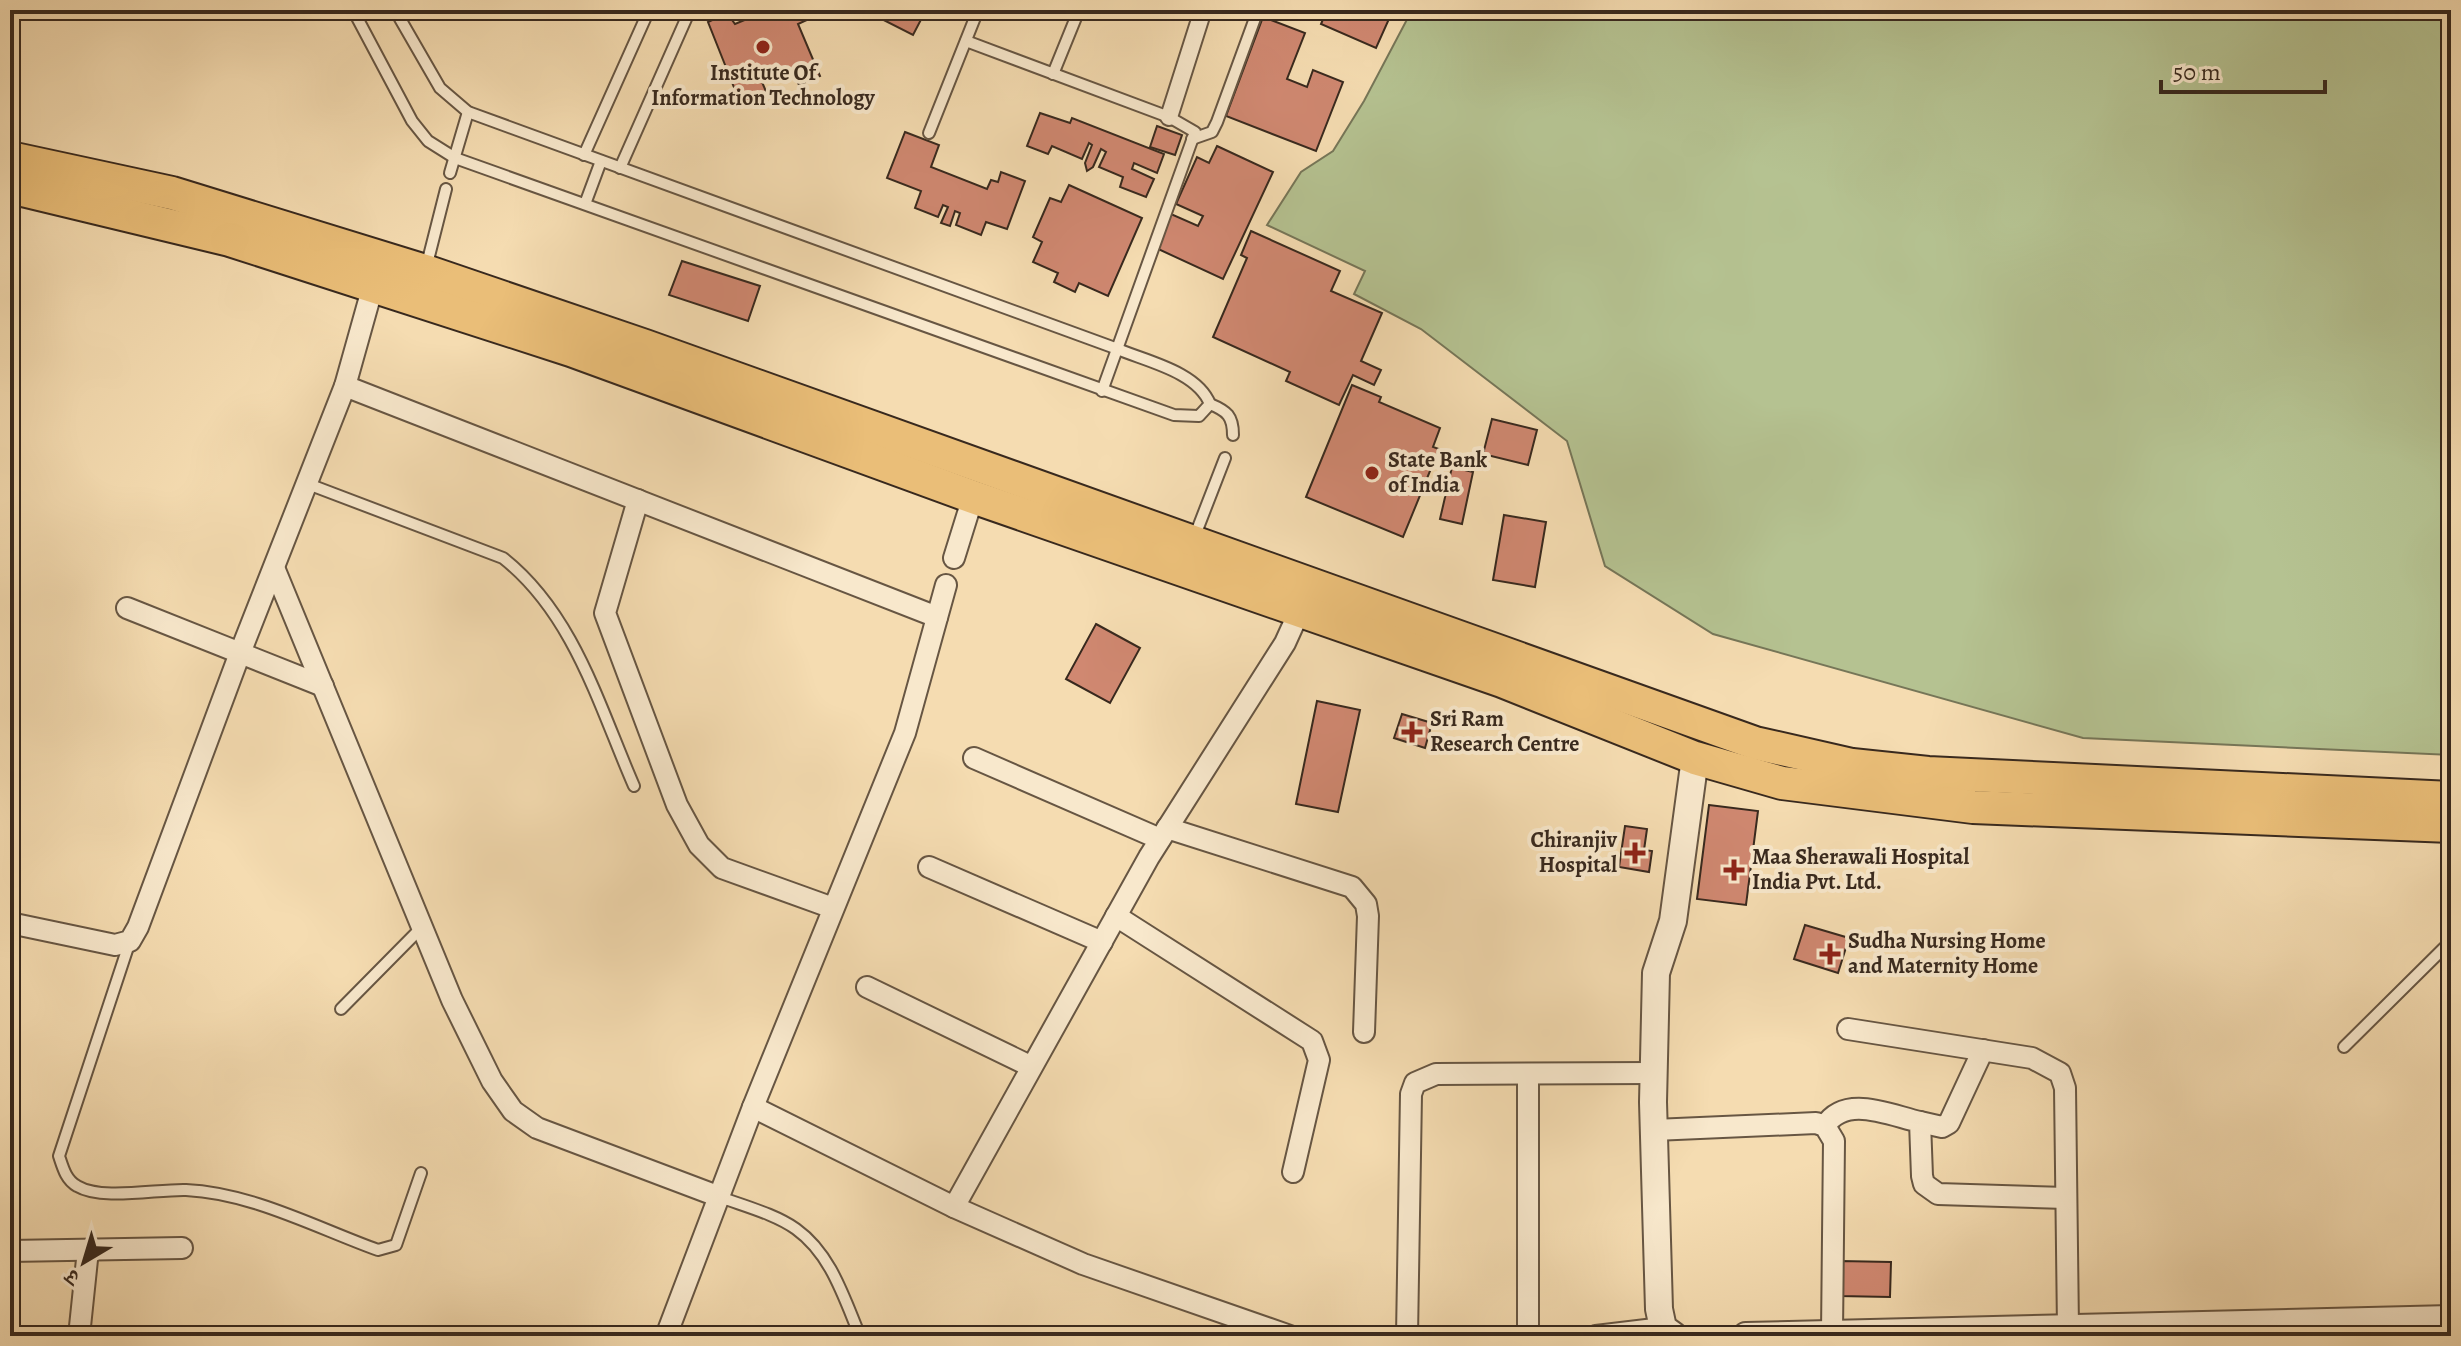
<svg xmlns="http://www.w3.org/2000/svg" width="2461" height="1346" font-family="Alegreya,'Noto Serif Devanagari',serif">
  <rect width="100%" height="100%" fill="#f5dcb1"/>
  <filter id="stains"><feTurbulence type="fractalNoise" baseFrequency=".0025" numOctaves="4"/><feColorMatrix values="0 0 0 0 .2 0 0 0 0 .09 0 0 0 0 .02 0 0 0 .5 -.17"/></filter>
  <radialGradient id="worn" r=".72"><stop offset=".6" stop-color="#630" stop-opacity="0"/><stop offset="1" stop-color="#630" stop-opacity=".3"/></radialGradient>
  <path fill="#b5c291" stroke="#767658" stroke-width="2" d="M1412,10H2451V755L2083,738L1713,634L1605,566L1567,441L1421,329L1354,294L1365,271L1267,225L1301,172L1333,151L1364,101Z"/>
  <g fill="#d08871" stroke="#38291e" stroke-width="2">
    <path d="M755,10H805L809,19L798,24L820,76L799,85L792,69L762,82L767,94L741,105L708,22L727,13L735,24L752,17Z"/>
    <path d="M864,10H926L913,35Z"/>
    <path d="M1327,10H1393L1376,48L1321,24Z"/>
    <path d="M1263,17L1305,33L1287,79L1307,87L1313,70L1343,82L1316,151L1226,116Z"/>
    <path d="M1040,113L1070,123L1072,118L1164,154L1157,173L1134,163L1132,169L1154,179L1146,197L1120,187L1123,177L1099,167L1106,152L1101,149L1093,167L1087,171L1085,163L1092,145L1089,143L1082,159L1052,146L1048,154L1027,146Z"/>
    <path d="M1157,126L1182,135L1175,155L1150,147Z"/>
    <path d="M905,132L939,145L931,167L987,189L991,180L998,182L1001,172L1025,181L1007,229L986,222L981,235L956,225L960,213L955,211L950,226L941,223L948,207L943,205L938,217L915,208L921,191L887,178Z"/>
    <path d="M1217,146L1273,172L1223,279L1156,248L1171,214L1198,226L1203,216L1176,204L1197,157L1209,163Z"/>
    <path d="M1069,185L1142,218L1108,296L1079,283L1075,292L1054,282L1058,273L1033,262L1042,242L1033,237L1050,198L1061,202Z"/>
    <path d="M1251,231L1340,271L1331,291L1382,313L1361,361L1381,370L1374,385L1353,375L1339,405L1286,381L1290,372L1213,337L1247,258L1241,255Z"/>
    <path d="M682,261L760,286L748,321L669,295Z"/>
    <path d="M1352,385L1381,397L1379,402L1440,428L1433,447L1439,449L1403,537L1306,497Z"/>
    <path d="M1492,419L1537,430L1528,465L1483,454Z"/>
    <path d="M1452,467L1473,472L1462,524L1440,519Z"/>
    <path d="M1504,515L1546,522L1535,587L1493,580Z"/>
    <path d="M1096,624L1140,648L1110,703L1066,679Z"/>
    <path d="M1317,701L1360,710L1338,812L1296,804Z"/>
    <path d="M1402,714L1432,723L1425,748L1394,738Z"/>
    <path d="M1709,805L1758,811L1746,905L1697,899Z"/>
    <path d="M1625,826L1647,829L1644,850L1652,851L1649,872L1619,867Z"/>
    <path d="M1805,925L1849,938L1838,973L1794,959Z"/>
    <path d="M1840,1261L1891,1262L1890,1297L1839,1296Z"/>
  </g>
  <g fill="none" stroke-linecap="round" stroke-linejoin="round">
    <defs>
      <g id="service">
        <path d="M353,10L412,121L428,141L455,158L1174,415L1199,416L1210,404C1197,371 1145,361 1115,348L468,112L440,88L395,10"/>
        <path d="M966,41L1169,117L1195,132L1102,391"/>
        <path d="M1053,74L1079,10"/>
        <path d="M929,133L978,10"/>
        <path d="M1192,139L1212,132L1217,122L1258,10"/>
        <path d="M584,155L649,10"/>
        <path d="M620,168L690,10"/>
        <path d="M450,173L468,112"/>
        <path d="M585,204L601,161"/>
        <path d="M426,268L446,189"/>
        <path d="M1210,404C1227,411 1233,416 1233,435"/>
        <path d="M308,484L503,558C574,614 599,706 634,786"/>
        <path d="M1194,538L1225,458"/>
        <path d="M130,941L59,1156C63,1168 66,1180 77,1186C102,1201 157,1189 186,1190C252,1193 317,1228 378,1250L396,1245L421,1173"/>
        <path d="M341,1009L422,927"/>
        <path d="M2344,1047L2451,941"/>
        <path d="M720,1197C744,1206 775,1214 796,1229C831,1254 844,1298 860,1336"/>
      </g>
      <path id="pedestrian" d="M1169,117L1203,10"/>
      <g id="minor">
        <path d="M345,386L937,617"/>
        <path d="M638,500L605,613L677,805L699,845L722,868L833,908"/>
        <path d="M954,558L973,497"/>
        <path d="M275,570L452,1000L492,1081L513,1111L537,1128L720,1197"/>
        <path d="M127,608L323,686"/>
        <path d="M974,758L1160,839"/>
        <path d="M1167,828L1352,887L1366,904L1368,916L1364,1032"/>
        <path d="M929,867L1102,942"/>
        <path d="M1116,916L1312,1041L1319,1060L1293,1172"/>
        <path d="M10,923L115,945L130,941L138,927L240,653L345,386L373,286"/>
        <path d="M867,987L1030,1066"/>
        <path d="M1848,1029L2032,1058L2060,1073L2065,1088L2068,1328"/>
        <path d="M1528,1074V1336"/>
        <path d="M753,1107L954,1207L1083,1264L1290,1336"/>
        <path d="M1920,1122L1942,1127L1949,1123L1983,1050"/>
        <path d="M1825,1126C1845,1094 1889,1115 1920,1122L1922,1176L1924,1184L1938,1194L2066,1198"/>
        <path d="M1654,1130L1816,1123L1825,1126L1834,1141L1832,1333"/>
        <path d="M954,1207L1149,857L1285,643L1304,601"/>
        <path d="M10,1251L182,1248"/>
        <path d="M79,1336L88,1250"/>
        <path d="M666,1336L753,1107L905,733L946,585"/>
        <path d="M1407,1336L1411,1094L1415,1083L1436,1074L1654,1073"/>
        <path d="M1596,1336L1663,1328"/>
      </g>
      <g id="tertiary">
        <path d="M1674,1336L1663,1328L1659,1309L1653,1102L1656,973L1673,921L1695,758"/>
        <path d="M1746,1336L2451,1319"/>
      </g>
      <g id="primary">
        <path d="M10,158L172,193L425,271L645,346L1755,743L1852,765L1928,773L2451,798"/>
        <path d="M10,187L230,240L571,350L973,497L1502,681L1695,758L1782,783L1973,807L2451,826"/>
      </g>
    </defs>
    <use href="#service" stroke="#675643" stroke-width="14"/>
    <use href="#pedestrian" stroke="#675643" stroke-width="20"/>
    <use href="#minor" stroke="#675643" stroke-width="24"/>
    <use href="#tertiary" stroke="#675643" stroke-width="30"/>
    <use href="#primary" stroke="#38291e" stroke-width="36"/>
    <use href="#service" stroke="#f8e8cc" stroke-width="10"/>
    <use href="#pedestrian" stroke="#f8e8cc" stroke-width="16"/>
    <use href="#minor" stroke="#f8e8cc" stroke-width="20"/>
    <use href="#tertiary" stroke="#f8e8cc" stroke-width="26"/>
    <use href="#primary" stroke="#eabe78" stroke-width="32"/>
  </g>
  <g fill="#8f2418" stroke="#f8e8cc" stroke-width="3">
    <circle cx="763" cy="47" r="8"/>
    <circle cx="1372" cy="473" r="8"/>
    <path d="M1408 720h8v8h8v8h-8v8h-8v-8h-8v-8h8z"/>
    <path d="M1631 841h8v8h8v8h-8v8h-8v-8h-8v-8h8z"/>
    <path d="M1730 858h8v8h8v8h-8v8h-8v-8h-8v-8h8z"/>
    <path d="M1826 942h8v8h8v8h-8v8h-8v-8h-8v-8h8z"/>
  </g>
  <g text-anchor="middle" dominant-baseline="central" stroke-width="8" stroke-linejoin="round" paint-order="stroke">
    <g font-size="22" font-weight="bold" fill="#38291e" stroke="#f8e8cc" text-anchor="start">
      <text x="763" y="73" text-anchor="middle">Institute Of<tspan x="763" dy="25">Information Technology</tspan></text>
      <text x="1388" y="460">State Bank<tspan x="1388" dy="25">of India</tspan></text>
      <text x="1430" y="719">Sri Ram<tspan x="1430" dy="25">Research Centre</tspan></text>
      <text x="1617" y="840" text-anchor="end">Chiranjiv<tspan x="1617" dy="25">Hospital</tspan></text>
      <text x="1752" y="857">Maa Sherawali Hospital<tspan x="1752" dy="25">India Pvt. Ltd.</tspan></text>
      <text x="1848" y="941">Sudha Nursing Home<tspan x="1848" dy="25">and Maternity Home</tspan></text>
    </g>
  </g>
  <rect width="2461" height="1346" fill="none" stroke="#f5dcb1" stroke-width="40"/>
  <rect x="12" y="12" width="2437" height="1322" fill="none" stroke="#38291e" stroke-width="4"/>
  <rect x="20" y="20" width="2421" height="1306" fill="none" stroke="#38291e" stroke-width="2"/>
  <g transform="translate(84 1262) rotate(218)" stroke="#f8e8cc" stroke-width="6" paint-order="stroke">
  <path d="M0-6L14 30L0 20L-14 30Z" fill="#38291e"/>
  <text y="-12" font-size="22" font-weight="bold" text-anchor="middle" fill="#38291e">उ</text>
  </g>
  <path d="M2161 80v12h164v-12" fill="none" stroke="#38291e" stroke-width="4"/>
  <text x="2173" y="80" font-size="24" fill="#38291e" stroke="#f8e8cc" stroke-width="6" paint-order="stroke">50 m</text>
  <rect width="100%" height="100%" filter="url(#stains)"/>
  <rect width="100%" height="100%" fill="url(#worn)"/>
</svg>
